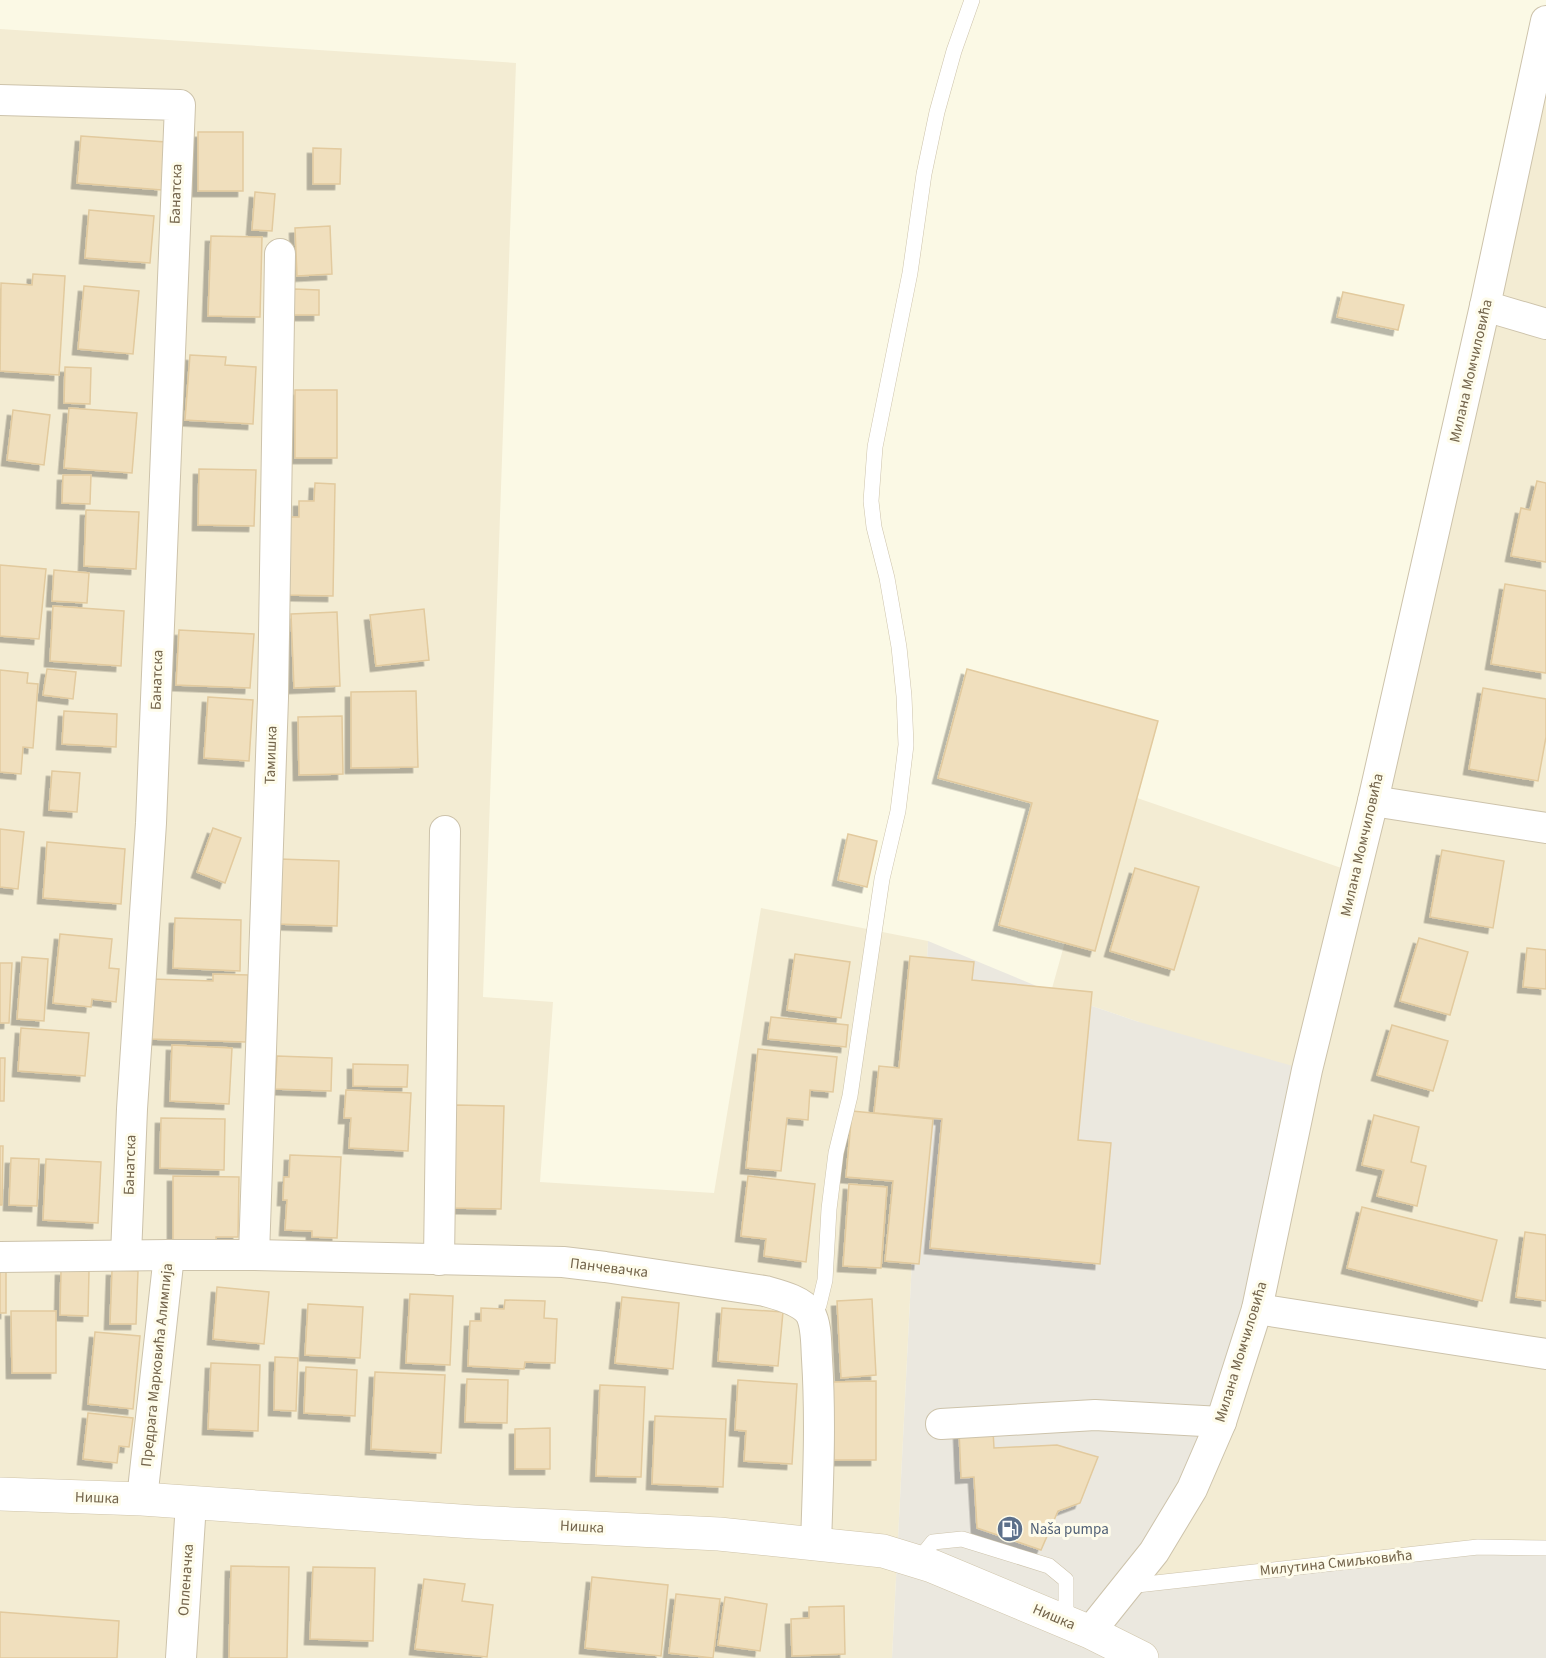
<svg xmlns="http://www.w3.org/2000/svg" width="1546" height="1658" font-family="'Source Sans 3',sans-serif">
  <defs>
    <filter id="shadow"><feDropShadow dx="-5.5" dy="5.5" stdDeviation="0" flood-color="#0004"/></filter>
  </defs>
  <rect width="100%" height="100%" fill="#fbf9e5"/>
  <g fill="#f3ecd3">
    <path d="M1546,21V1548L1127,1586L1139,1022L1051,992L1108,788L1356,873Z"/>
    <path d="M0,29L516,63L483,997L553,1002L540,1182L714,1193L761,908L928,941L892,1658H0Z"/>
  </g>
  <path fill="#ebe8df" d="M928,941L1051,992L1139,1022L1307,1070L1221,1422L1127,1586L1546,1548V1658H892Z"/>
  <g fill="#f0dfbd" stroke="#e2ca9e" stroke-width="1.5" filter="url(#shadow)">
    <rect x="198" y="132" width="45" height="59"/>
    <path d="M81,136L166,142L162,190L77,183Z"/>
    <path d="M313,148L341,149L340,184H313Z"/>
    <path d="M255,192L275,194L272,231L252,230Z"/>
    <path d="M89,210L154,216L150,263L85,258Z"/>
    <path d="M330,226L332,274L297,276L295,228Z"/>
    <path d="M211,236L262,237L260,317L208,316Z"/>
    <path d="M33,274L65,276L59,375L0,371L1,283L32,285Z"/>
    <path d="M84,286L139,291L133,354L78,349Z"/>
    <path d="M294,289L319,290V315H294Z"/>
    <path d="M1343,292L1404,305L1398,330L1337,317Z"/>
    <path d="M190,355L226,357L225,365L256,367L253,424L185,420Z"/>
    <path d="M65,367L91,368L90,404L64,403Z"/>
    <rect x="295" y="390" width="42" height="68"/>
    <path d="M69,408L137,413L132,473L64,468Z"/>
    <path d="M13,410L50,415L44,465L7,460Z"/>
    <path d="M199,469L256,470L254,526L198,525Z"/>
    <path d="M63,475H91L90,504L62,503Z"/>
    <path d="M1537,481L1546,483V562L1511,556L1521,508L1530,510Z"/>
    <path d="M315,483L335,484L333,596L286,595L287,517H299V501H314Z"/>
    <path d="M86,510L139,512L136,569L84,566Z"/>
    <path d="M0,565L46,569L39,639L0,636Z"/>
    <path d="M54,570L89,573L87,603L52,601Z"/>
    <path d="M1505,584L1546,591V673L1491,664Z"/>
    <path d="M53,606L124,611L121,666L50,661Z"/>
    <path d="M424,609L429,660L376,666L370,615Z"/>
    <path d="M337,612L340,686L294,688L291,614Z"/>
    <path d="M179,630L254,634L250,688L176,685Z"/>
    <path d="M47,669L76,672L73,699L43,695Z"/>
    <path d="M967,669L1158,721L1095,951L999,925L1032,803L938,778Z"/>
    <path d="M0,670L28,673L27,683L38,684L33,748L23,747L21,774L0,772Z"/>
    <path d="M1483,688L1546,699V737L1538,781L1469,769Z"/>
    <path d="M416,691L418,767L351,768V692Z"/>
    <path d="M208,697L253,700L249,761L204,758Z"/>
    <path d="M64,711L117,714L116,747L62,744Z"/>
    <path d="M342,716L343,774L299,775L298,717Z"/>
    <path d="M52,771L80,773L77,812L49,810Z"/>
    <path d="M213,828L241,838L225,883L197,872Z"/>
    <path d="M0,829L24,832L18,889L0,887Z"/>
    <path d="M848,834L877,841L867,887L838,880Z"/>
    <path d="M47,842L125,849L121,904L43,898Z"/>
    <path d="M1442,850L1504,861L1493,928L1430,917Z"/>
    <path d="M279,859L339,861L337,926L277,924Z"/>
    <path d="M1135,868L1199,887L1174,970L1110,951Z"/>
    <path d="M175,918L241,920L240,971L173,968Z"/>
    <path d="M60,934L112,939L109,968L119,969L116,1002L92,999L91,1007L53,1003Z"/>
    <path d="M1419,938L1468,952L1450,1015L1400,1001Z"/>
    <path d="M1527,948L1546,950V989L1523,987Z"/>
    <path d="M795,954L850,962L841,1018L787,1010Z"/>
    <path d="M910,956L974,962L972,980L1092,992L1078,1140L1111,1143L1100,1264L930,1248L942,1119L874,1113L879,1066L899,1068Z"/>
    <path d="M22,957L48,959L44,1021L17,1019Z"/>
    <path d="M0,963H12L9,1023H0Z"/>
    <path d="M213,974L248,975L246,1042L149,1039L152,979L213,981Z"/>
    <path d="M771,1017L848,1025L846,1047L768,1039Z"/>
    <path d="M1392,1025L1448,1041L1433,1091L1377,1075Z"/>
    <path d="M21,1028L89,1033L85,1076L18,1071Z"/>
    <path d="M172,1045L232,1048L229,1104L170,1101Z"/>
    <path d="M758,1049L837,1057L833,1092L810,1090L808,1120L787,1118L781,1171L746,1168Z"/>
    <path d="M277,1056L332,1058L331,1091L275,1089Z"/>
    <path d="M0,1058H5L4,1101H0Z"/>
    <path d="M353,1064L408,1065L407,1087L353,1086Z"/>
    <path d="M346,1090L411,1093L408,1151L349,1148L351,1118H344Z"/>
    <path d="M456,1105L504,1106L501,1209L453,1208Z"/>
    <path d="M852,1111L933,1119L919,1264L885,1261L893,1181L846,1177Z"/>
    <path d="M1374,1115L1419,1127L1411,1162L1426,1166L1417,1206L1377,1196L1384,1170L1362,1165Z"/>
    <path d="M161,1118L225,1119L224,1170L160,1168Z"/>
    <path d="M0,1146H3L2,1205H0Z"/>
    <path d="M290,1155L341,1157L337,1238L312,1237V1231L285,1230L287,1200H283L284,1177H289Z"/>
    <path d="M11,1158L39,1159L37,1206L9,1205Z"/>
    <path d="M46,1159L101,1162L98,1223L43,1220Z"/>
    <path d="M173,1176L239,1177L238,1237H216V1242H173Z"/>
    <path d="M748,1176L815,1184L806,1262L764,1256L766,1239L741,1236Z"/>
    <path d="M849,1184L887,1187L881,1268L843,1266Z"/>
    <path d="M1362,1207L1497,1240L1482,1301L1347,1268Z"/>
    <path d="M1525,1232L1546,1235V1301L1516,1297Z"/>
    <rect x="0" y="1267" width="6" height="46"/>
    <path d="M61,1270L89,1271L88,1316L60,1315Z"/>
    <path d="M112,1270L138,1271L136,1324H110Z"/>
    <path d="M217,1287L269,1292L264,1344L213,1339Z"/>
    <path d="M410,1294L453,1296L450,1365L406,1363Z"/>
    <path d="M622,1297L679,1303L673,1369L615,1363Z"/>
    <path d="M872,1299L876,1375L841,1378L837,1301Z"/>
    <path d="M505,1300L545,1301L544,1318L557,1319L555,1363L525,1362L524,1369L468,1366L470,1321H481V1308L504,1309Z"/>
    <path d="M308,1304L363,1307L360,1358L305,1355Z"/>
    <path d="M722,1308L783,1312L778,1366L718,1361Z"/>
    <path d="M11,1311H56V1373H12Z"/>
    <path d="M95,1332L140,1336L133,1409L88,1404Z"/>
    <path d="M275,1357L298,1358L296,1411L274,1410Z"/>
    <path d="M211,1363L260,1365L258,1431L208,1429Z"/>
    <path d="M306,1367L357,1370L355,1416L304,1413Z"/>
    <path d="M375,1372L445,1375L441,1453L371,1449Z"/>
    <path d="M467,1379L508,1380L507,1423L465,1422Z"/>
    <path d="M738,1380L797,1384L792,1464L744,1461L746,1431L735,1430Z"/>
    <path d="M876,1381V1460H834L833,1382Z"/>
    <path d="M600,1385L645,1387L641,1477L596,1476Z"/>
    <path d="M88,1413L133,1418L129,1447L119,1446L117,1463L83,1459Z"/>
    <path d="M655,1416L726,1419L723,1487L652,1484Z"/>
    <path d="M550,1428V1469H515V1429Z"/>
    <path d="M959,1430H993L994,1448L1057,1445L1098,1457L1080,1503L1058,1511L1041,1550L977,1528L974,1477L961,1478Z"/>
    <path d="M231,1566L289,1567L287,1658H229Z"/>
    <path d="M313,1567L375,1568L373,1641L310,1639Z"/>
    <path d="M592,1577L668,1585L661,1656L585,1648Z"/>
    <path d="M424,1579L465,1584L462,1601L493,1605L487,1657L415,1649Z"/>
    <path d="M676,1594L720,1599L713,1658L669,1653Z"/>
    <path d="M725,1597L767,1604L760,1651L718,1645Z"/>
    <path d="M844,1606L845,1654L792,1656L791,1619L809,1618V1607Z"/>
    <path d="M0,1612L119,1621L117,1658H0Z"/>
  </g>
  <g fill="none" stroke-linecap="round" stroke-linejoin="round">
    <defs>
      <g id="lane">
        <path d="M810,1314L819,1305L825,1280L829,1209L836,1153L850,1096L882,879L898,811L906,745L904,696L899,647L887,578L874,527L871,501L875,447L910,273L924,174L937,112L954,51L972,0"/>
        <path d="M917,1562L933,1542L962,1539L1049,1566L1066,1580V1622"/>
        <path d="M1128,1586L1478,1547L1546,1548"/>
      </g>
      <g id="street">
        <path d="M0,100L180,105L151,823L132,1109L126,1255"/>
        <path d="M1485,306L1546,324"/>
        <path d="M1373,801L1546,828"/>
        <path d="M169,1255H254L563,1262L605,1267L765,1291C779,1295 801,1300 810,1313C817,1325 816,1345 817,1359C821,1421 818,1482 816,1544"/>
        <path d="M254,1255L273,698L280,254"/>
        <path d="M0,1257L169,1255L142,1499"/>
        <path d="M439,1260L445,831"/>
        <path d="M1257,1309L1546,1354"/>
        <path d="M941,1424L1095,1415L1221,1422"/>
        <path d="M1090,1632L1154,1552L1192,1489L1221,1422L1257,1309L1307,1070L1373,801L1485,306L1546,21"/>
        <path d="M181,1658L191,1503"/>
      </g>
      <path id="secondary" d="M0,1494L142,1499L474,1522L719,1534L883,1551L932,1566L1090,1632L1142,1658"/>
    </defs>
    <use href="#lane" stroke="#cdc3ab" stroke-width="16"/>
    <use href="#street" stroke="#cdc3ab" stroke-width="32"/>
    <use href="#secondary" stroke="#cfc4a9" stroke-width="34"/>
    <use href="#lane" stroke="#fff" stroke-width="15"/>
    <use href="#street" stroke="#fff" stroke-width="30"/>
    <use href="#secondary" stroke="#fff" stroke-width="33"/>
  </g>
  <defs>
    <symbol id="fuel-disc" viewBox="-11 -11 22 22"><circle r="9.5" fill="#5c6f8a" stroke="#fefceb"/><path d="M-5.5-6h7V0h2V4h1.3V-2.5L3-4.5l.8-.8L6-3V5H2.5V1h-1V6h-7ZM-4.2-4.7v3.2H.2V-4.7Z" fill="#fff"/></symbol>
  </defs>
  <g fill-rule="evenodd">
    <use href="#fuel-disc" x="995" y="1514" width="30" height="30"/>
  </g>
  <g text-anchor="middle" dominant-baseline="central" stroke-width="6" stroke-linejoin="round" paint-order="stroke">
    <g font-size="15" fill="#73644b" stroke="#fefceb">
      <text transform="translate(176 194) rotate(-88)">Банатска</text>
      <text transform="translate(1471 371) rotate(-77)">Милана Момчиловића</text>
      <text transform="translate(157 680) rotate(-88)">Банатска</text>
      <text transform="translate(271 755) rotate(-88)">Тамишка</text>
      <text transform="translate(1362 845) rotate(-77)">Милана Момчиловића</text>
      <text transform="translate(130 1165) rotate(-88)">Банатска</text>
      <text transform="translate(609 1268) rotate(7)">Панчевачка</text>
      <text transform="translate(1241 1352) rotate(-73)">Милана Момчиловића</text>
      <text transform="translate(157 1365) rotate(-84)">Предрага Марковића Алимпија</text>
      <text transform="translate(97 1498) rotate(2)">Нишка</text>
      <text transform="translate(582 1527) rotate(3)">Нишка</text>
      <text transform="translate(1336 1563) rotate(-6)">Милутина Смиљковића</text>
      <text transform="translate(186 1580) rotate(-86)">Опленачка</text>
      <text transform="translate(1054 1617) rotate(23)">Нишка</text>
    </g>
    <g font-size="15" fill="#4e5e75" stroke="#fefceb" text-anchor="start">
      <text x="1030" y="1529">Naša pumpa</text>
    </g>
  </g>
</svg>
